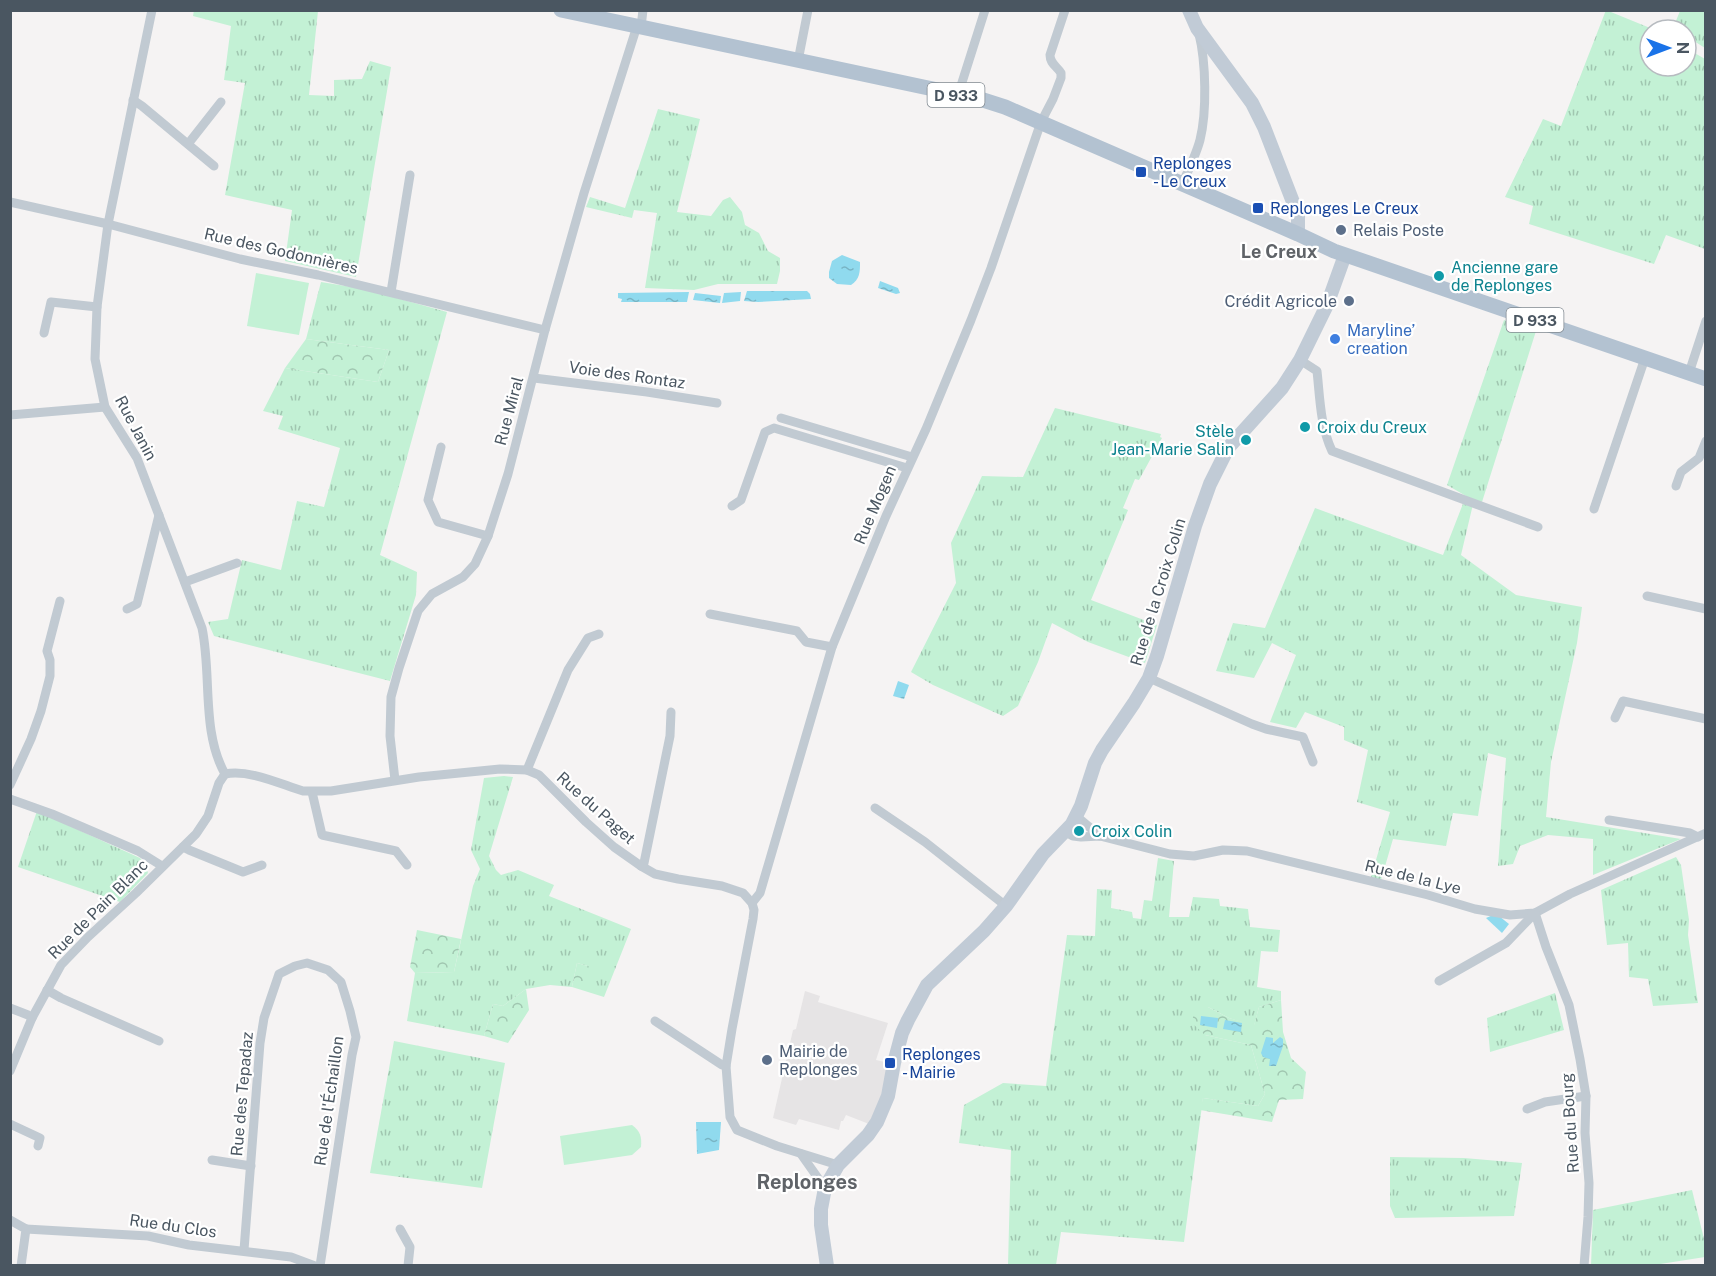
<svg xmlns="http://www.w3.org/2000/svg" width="1716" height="1276" font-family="'Public Sans',sans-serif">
  <defs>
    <pattern id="grass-tufts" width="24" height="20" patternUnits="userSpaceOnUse" patternTransform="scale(1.5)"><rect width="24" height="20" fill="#c3f1d5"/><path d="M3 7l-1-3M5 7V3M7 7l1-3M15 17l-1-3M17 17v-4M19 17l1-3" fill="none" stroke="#a0c6b0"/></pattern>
    <pattern id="forest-crowns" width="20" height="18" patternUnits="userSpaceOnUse" patternTransform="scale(1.5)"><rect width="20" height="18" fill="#c3f1d5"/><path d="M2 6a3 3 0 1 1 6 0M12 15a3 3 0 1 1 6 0" fill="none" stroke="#a0c6b0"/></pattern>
    <pattern id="water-ripples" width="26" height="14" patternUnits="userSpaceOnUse" patternTransform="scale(1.5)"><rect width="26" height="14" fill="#90daee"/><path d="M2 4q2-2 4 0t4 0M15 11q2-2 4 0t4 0" fill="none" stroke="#78b4c4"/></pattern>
  </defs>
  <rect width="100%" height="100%" fill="#f5f3f3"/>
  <path fill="#e6e4e5" d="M805,991L820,996L818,1002L888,1023L876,1060L889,1063L886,1085L869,1124L846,1115L843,1121H841L839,1130L799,1119L796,1125L773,1118L793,1030L796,1029Z"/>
  <g fill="url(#grass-tufts)">
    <path d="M194,10L318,11L309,95L334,96V80L362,79L370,61L391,67L356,277L285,261L292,210L225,195L245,83L224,80L231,26L193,16Z"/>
    <path d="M1606,10L1655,30H1650V66H1686V48L1705,59V249L1666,235L1654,264L1529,224L1533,206L1505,197L1543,119L1561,126Z"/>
    <path d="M1680,11H1705V48L1686,36V30H1676L1673,28Z"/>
    <path d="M658,109L700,119L677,212L711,216L723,200L730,197L742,212L745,225L759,233L768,251L780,258V271L777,284H718L694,290L645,288L657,213L634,210L632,218L586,207L590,197L625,208Z"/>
    <path d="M321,282L364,289L447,312L380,555L417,572L416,595L390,681L214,636L208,622L228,619L242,560L281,570L297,501L324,507L340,448L278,429L283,416L263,411L285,368L378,382L389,350L306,339Z"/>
    <path d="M1504,320L1536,331L1482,502L1474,500L1461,555L1516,595L1582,607L1577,643L1551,762L1546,817L1681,839L1593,875V839L1548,835L1520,846L1513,864L1498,866L1506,758L1488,753L1478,816L1453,813L1446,846L1393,839L1381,880L1371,877L1390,812L1357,802L1368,750L1344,740V727L1305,712L1296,728L1270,722L1296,655L1272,643L1254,678L1216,671L1233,623L1265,628L1315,508L1443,555L1466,496L1447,485Z"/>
    <path d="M1055,408L1161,434L1160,437L1162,438L1139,480L1135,479L1123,508L1128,510L1091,600L1157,625L1145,663L1088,642L1052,623L1038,662L1018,706L1003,716L933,685L911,672L956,583L951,543L982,476L1023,477Z"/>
    <path d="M504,776L513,777L489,856L496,870L501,875L518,870L554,885L549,896L631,929L604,997L588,992V966L577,963L572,987L550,985L526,989L503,1006L493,1004L484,1036L407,1021L415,973L454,972L473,886L480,869L471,850L484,778Z"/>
    <path d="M37,811L140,858L145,864L148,873L120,902L18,867Z"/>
    <path d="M1676,857L1681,865L1689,920L1688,935L1698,1003L1653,1006L1648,979L1629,977L1628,943L1607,945L1601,890Z"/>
    <path d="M1158,858L1174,861L1169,917H1189L1193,897L1219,899L1220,906L1248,909L1250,927L1280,930L1278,952L1261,951L1257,987L1281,991V1000L1259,1007L1254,1026L1229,1018L1208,1007L1205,1035L1251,1045L1265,1094L1258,1106L1203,1098L1184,1242L1061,1232L1056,1265H1008L1011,1150L959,1143L964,1105L1003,1083L1046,1086L1067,935L1095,936L1097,889L1112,890L1111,908L1132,912L1133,918L1141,919L1144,900L1152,901Z"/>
    <path d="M1555,993L1564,1030L1490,1052L1487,1018Z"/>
    <path d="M394,1041L505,1063L482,1188L370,1173Z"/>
    <path d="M1390,1157L1464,1158L1522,1163L1514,1216L1395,1218L1390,1206Z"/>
    <path d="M1692,1190L1705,1243V1257L1654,1265L1591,1266L1593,1210Z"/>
  </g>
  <g fill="url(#forest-crowns)">
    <path d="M306,339L389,350L378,382L285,368Z"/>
    <path d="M417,930L461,939L454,972L415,973L410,967Z"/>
    <path d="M577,963L588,966V992L572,987Z"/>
    <path d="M526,989L529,1010L508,1043L484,1036L493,1004L503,1006Z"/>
    <path d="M1281,1000L1283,1032L1291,1058L1306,1072L1303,1099L1279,1100L1272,1122L1200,1110L1203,1098L1258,1106L1265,1094L1251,1045L1205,1035L1192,1023L1194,1012L1208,1007L1229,1018L1254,1025L1259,1007Z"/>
  </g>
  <g fill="#c3f1d5">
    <path d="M256,273L309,283L299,335L247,326Z"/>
    <path d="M632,1125C640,1131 642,1136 641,1147L632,1155L564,1165L560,1136Z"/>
  </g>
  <g fill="url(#water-ripples)">
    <path d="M842,255L860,262C860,272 860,279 851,285L837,284L829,278V272L832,261Z"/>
    <path d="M880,281L898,288L900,293L896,294L878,288Z"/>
    <path d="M747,291H807L810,294L811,299L758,302L744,301Z"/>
    <path d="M689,292L687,302H621L622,299L618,298V293Z"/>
    <path d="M741,292L740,301L722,303L724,293Z"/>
    <path d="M695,293L721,296L720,303L693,300Z"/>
    <path d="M898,681L909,685L904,699L893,696Z"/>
    <path d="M1493,915L1499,916L1509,924L1502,933L1486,918Z"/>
    <path d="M1201,1016L1218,1018L1217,1028L1200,1025Z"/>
    <path d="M1225,1020L1242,1023L1241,1032L1223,1029Z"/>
    <path d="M1266,1037L1273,1038V1043L1280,1037L1283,1039V1046L1276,1066H1269L1270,1059L1263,1057L1261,1053Z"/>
    <path d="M696,1122H721L719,1150L697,1154Z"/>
  </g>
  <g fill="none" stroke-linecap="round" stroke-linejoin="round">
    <g stroke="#c1cad2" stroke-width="9">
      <path d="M641,27L643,10"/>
      <path d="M798,61L808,10"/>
      <path d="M958,95L985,10"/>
      <path d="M133,100L142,106L214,166"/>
      <path d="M188,144L221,102"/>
      <path d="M1182,184C1189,169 1196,155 1200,140C1207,112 1206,62 1199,34"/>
      <path d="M10,202L108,224L240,259L318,275L545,330"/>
      <path d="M391,292L410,175"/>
      <path d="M44,333L51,302L97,307"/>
      <path d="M1300,360L1317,371C1320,398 1320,425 1332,451L1538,527"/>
      <path d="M1689,373L1706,321"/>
      <path d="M534,378L647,392L717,403"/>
      <path d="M10,415L105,407"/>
      <path d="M781,418L912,457"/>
      <path d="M441,447L428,500L438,522L488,536"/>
      <path d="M1676,486L1681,472L1699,458L1706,441"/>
      <path d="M732,506L741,500L765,432L774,428L907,468"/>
      <path d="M1594,509L1645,358"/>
      <path d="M185,582L237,563"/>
      <path d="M1647,596L1706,609"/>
      <path d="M127,609L137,604L159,515"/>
      <path d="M710,614L797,631L806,642L832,647"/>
      <path d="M1149,678L1252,724L1266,729L1303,737L1313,762"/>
      <path d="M1615,718L1623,701L1706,719"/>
      <path d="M527,770L568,670L588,638L599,634"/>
      <path d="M225,774C249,769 280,784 303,791H331L419,777L500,769L527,770L539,775L586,822L614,847L641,866L655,874L678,879L722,886L743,893L752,903L754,910L753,919L732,1029L726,1066L730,1117L737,1130L777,1146L838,1165"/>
      <path d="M395,780L390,736L391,697L399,668L418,611L432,594L463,577L475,564L488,536L508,474L545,330L584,193L637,26"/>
      <path d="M10,785L31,739L41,711L50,676V660L47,651L60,601"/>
      <path d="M312,792L322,835L396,851L407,865"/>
      <path d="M10,799L52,814L138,851L162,866"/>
      <path d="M875,808L925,842L1006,906"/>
      <path d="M1076,816L1100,836"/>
      <path d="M1609,820L1690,833L1698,837"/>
      <path d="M1066,832L1073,836L1081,837L1100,836L1170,854L1194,856L1223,850L1247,851L1428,895L1475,909L1510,915L1535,913L1570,894L1706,833"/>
      <path d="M183,847L189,850L243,872L262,865"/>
      <path d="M641,866L644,863L670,736L671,712"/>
      <path d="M752,903L760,893L832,647L886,516L926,429L971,320L991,268L1041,122L1053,99L1061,78V73C1057,66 1050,64 1050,55L1065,10"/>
      <path d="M1439,981L1506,943L1535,913L1546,947L1569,1005L1580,1059L1586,1096L1585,1133L1589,1183L1588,1217L1584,1266"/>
      <path d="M47,990L61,998L159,1041"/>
      <path d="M10,1008L28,1015L32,1018"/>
      <path d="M655,1021L722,1065L726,1066"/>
      <path d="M10,1071L32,1018L61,965L88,937L136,893L196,834L208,816L219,783L225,774C201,731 212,675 202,628L137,458L105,407L95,359L97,307L108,224L152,10"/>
      <path d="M1527,1109L1545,1102L1586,1096"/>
      <path d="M10,1124L40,1138L38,1146"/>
      <path d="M801,1154L825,1188"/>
      <path d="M212,1160L251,1166"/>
      <path d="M10,1220L26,1229L21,1266"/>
      <path d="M26,1229L148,1236L189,1245L291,1257L315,1266"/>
      <path d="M400,1229L410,1247L408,1266"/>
      <path d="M244,1250L260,1043L264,1018L279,974L295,966L307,963L328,970L341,982L350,1011L356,1037L352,1055L320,1266"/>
    </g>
    <g stroke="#c1cbd6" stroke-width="14">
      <path d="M1189,10L1197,28L1252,103L1264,127L1298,215V234"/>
      <path d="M827,1266L821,1225V1209L825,1188L838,1165L868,1135L877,1122L888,1096L894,1063L902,1033L908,1020L927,985L984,931L1006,906L1043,854L1072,824L1081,806L1095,763L1102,750L1134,703L1149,678L1157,656L1195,526L1210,484L1228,448L1282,388L1300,360L1327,305L1345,255"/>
    </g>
    <path stroke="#b3c2d1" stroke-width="15" d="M561,10L980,99L1005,107L1298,234L1334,251L1706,379"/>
  </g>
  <g fill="#1a4fb4" stroke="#fff" stroke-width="2">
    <rect x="1135" y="166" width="12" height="12" rx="3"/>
    <rect x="1252" y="202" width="12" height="12" rx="3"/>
    <rect x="884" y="1057" width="12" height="12" rx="3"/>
  </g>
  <g fill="#5c6f8a" stroke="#fff" stroke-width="2">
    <circle cx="1341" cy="230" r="6"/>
    <circle cx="1349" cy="301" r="6"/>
    <circle cx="767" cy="1060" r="6"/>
  </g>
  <g fill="#0f9aa8" stroke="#fff" stroke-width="2">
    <circle cx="1439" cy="276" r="6"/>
    <circle cx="1305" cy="427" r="6"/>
    <circle cx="1246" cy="440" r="6"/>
    <circle cx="1079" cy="831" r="6"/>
  </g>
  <circle fill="#3f7fe0" stroke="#fff" stroke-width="2" cx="1335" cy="339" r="6"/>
  <g text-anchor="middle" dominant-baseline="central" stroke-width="4.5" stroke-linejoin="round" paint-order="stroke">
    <g fill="#fff" stroke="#808990" stroke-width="1.5">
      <rect x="927.5" y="83" width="57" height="24" rx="4.5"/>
      <rect x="1506.5" y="308" width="57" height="24" rx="4.5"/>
    </g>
    <g font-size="15" font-weight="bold" fill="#4a5661">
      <text x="956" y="95">D 933</text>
      <text x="1535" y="320">D 933</text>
    </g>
    <g font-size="16" fill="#164399" stroke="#fff" text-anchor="start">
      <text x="1153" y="163">Replonges<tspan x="1153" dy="18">- Le Creux</tspan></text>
      <text x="1270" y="208">Replonges Le Creux</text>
      <text x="902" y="1054">Replonges<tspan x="902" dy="18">- Mairie</tspan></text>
    </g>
    <g font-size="16" fill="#4e5e75" stroke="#fff" text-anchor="start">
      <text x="1353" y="230">Relais Poste</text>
      <text x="1337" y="301" text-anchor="end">Crédit Agricole</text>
      <text x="779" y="1051">Mairie de<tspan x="779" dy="18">Replonges</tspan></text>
    </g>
    <g font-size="16" fill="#4a5661" stroke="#fff">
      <text transform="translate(281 251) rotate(13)">Rue des Godonnières</text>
      <text transform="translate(627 375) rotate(8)">Voie des Rontaz</text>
      <text transform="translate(509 411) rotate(-75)">Rue Miral</text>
      <text transform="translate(136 428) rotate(62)">Rue Janin</text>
      <text transform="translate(875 505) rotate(-67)">Rue Mogen</text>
      <text transform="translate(1158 592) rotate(-73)">Rue de la Croix Colin</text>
      <text transform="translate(596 808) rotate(42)">Rue du Paget</text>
      <text transform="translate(1413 877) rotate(14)">Rue de la Lye</text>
      <text transform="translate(98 909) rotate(-45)">Rue de Pain Blanc</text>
      <text transform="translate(242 1094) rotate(-85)">Rue des Tepadaz</text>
      <text transform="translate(329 1101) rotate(-82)">Rue de l'Échaillon</text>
      <text transform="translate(1570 1123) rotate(-94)">Rue du Bourg</text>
      <text transform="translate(173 1226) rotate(8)">Rue du Clos</text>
    </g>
    <g font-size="16" fill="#0d838f" stroke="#fff" text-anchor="start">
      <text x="1451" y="267">Ancienne gare<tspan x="1451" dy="18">de Replonges</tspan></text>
      <text x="1317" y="427">Croix du Creux</text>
      <text x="1234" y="431" text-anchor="end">Stèle<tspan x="1234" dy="18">Jean-Marie Salin</tspan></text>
      <text x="1091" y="831">Croix Colin</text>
    </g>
    <g font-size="16" fill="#366cbe" stroke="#fff" text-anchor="start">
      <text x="1347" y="330">Maryline’<tspan x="1347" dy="18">creation</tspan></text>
    </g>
    <g font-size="18" font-weight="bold" fill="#5f6368" stroke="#fff">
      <text x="1279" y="251">Le Creux</text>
    </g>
    <g font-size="20" font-weight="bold" fill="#5f6368" stroke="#fff">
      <text x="807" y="1182">Replonges</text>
    </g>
  </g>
  <rect width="1716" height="1276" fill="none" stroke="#4a5661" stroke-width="24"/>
  <g transform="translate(1668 48) rotate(90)"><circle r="28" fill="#ffffff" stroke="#b7bbc0" stroke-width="1.5"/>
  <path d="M0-4.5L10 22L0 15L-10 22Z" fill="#1a73e8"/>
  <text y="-9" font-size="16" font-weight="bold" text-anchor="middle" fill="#4a5661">N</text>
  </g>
</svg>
